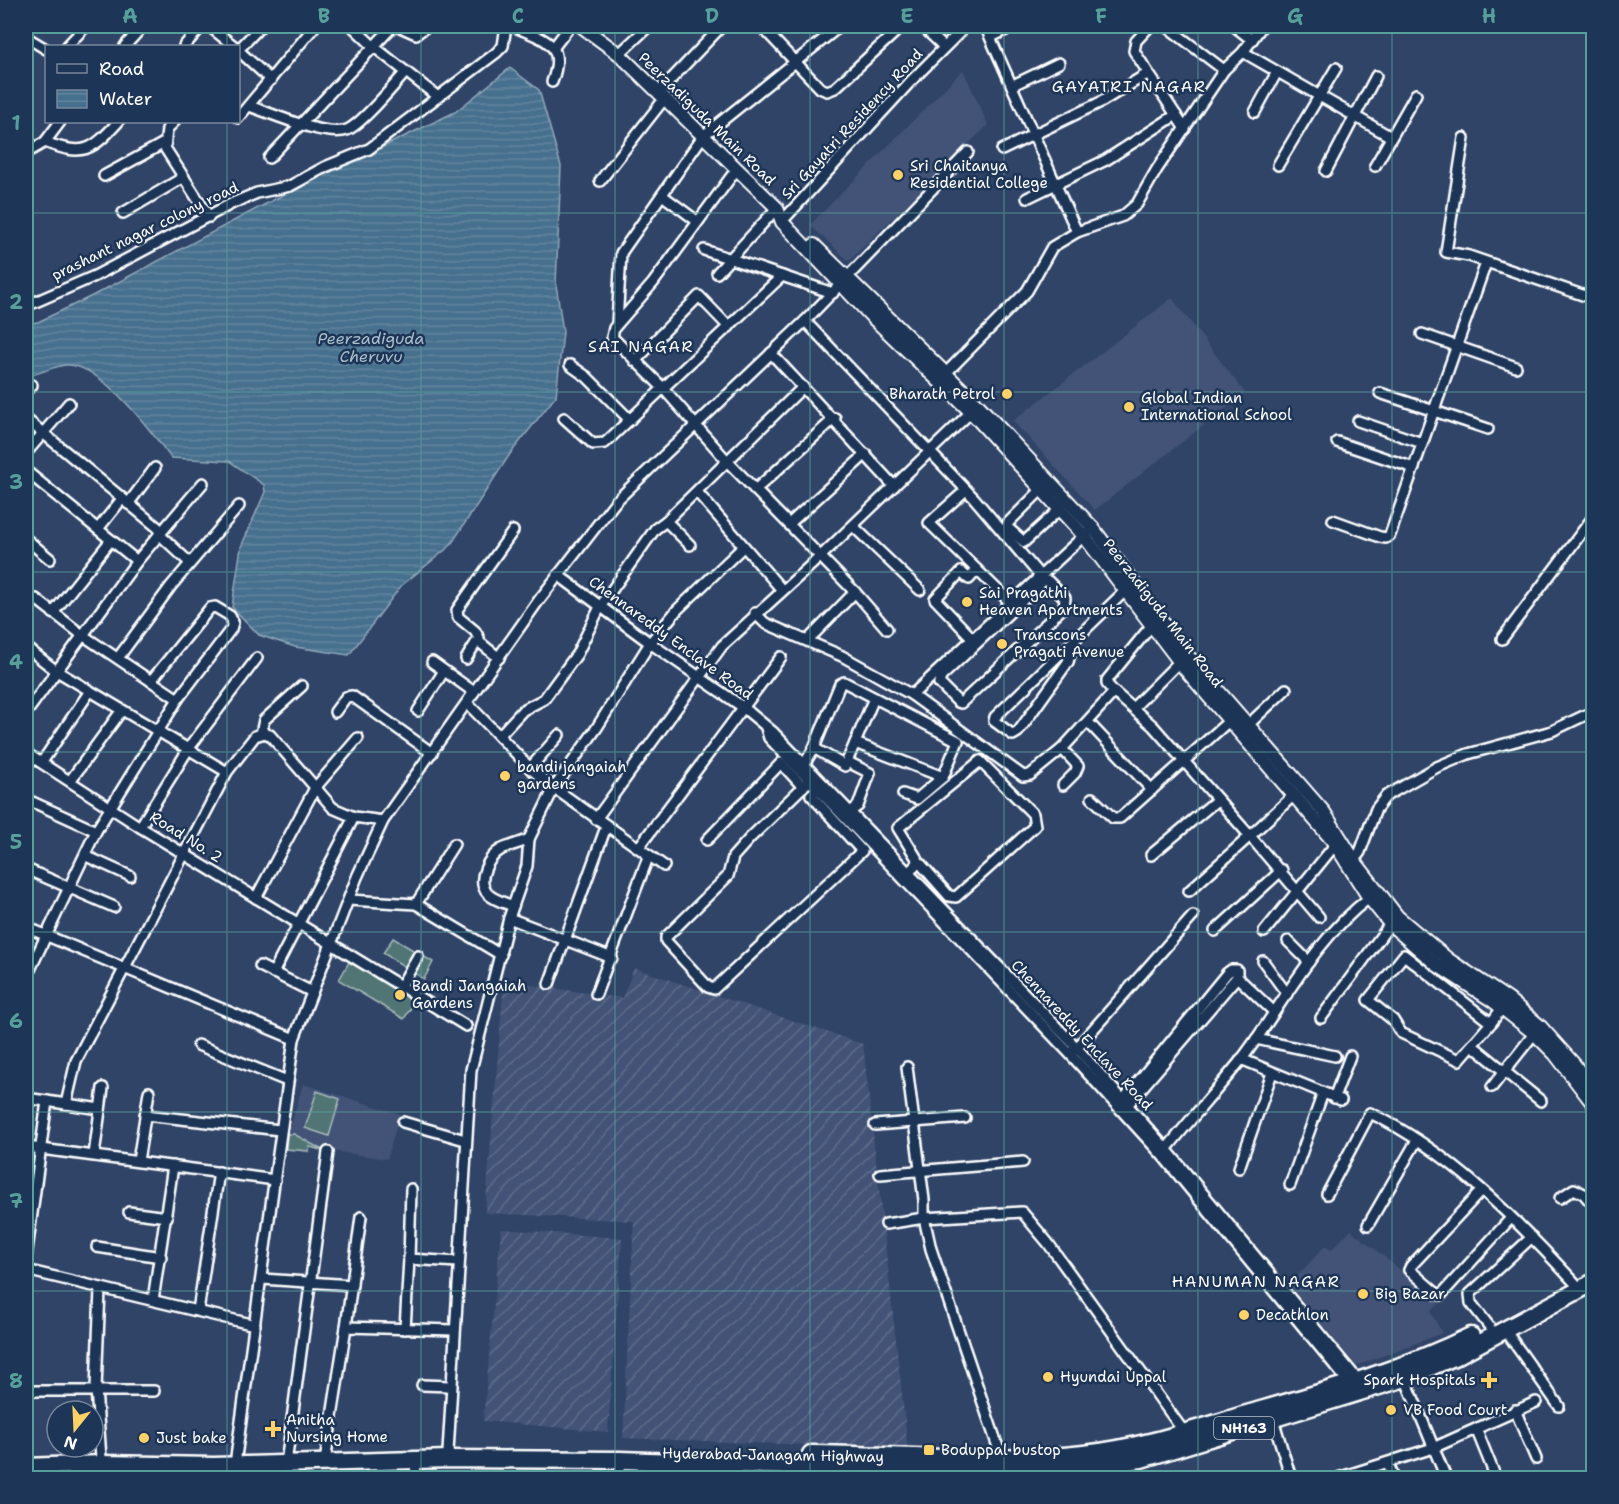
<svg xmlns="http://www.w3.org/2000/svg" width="1619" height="1504" font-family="'Shantell Sans',sans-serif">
  <defs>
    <pattern id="industrial-furrows" width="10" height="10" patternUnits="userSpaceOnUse" patternTransform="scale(1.5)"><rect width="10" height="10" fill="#425377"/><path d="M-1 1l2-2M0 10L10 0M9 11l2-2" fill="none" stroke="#5e6d8b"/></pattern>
    <pattern id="water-rules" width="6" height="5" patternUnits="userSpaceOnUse" patternTransform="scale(1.5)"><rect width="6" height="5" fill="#47708e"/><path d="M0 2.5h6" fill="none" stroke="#63859f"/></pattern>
  </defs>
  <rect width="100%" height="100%" fill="#304468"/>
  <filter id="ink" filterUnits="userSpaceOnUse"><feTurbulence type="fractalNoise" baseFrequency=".0167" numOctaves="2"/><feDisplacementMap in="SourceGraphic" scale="12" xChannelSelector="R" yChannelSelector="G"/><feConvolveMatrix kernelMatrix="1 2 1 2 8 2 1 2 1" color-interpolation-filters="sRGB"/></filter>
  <g filter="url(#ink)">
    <g fill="#425377">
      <path d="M963,70L988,125L849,261L810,225Z"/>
      <path d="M1172,298L1245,393L1095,510L1013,421Z"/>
      <path d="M303,1084L400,1114L387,1159L311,1148L310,1153L285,1150V1134L289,1132Z"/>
      <path d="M1351,1230L1441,1303L1430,1311L1442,1333L1356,1366L1289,1285L1325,1246L1331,1250Z"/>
    </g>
    <g fill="url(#industrial-furrows)">
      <path d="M634,968L863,1044L908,1449L623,1438L634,1221L485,1213L504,981L622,998Z"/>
      <path d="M501,1229L622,1238L608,1432L483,1421Z"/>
    </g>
    <g fill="#517475" stroke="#a8baba" stroke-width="1.5">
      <path d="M393,938L433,962L424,979L383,953Z"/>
      <path d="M349,962L415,1001L404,1019L339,980Z"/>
      <path d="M317,1091L340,1099L329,1136L305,1128Z"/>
      <path d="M287,1134H294L324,1151L310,1147L308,1151L286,1149Z"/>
    </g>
    <path fill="url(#water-rules)" stroke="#91a9bb" stroke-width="1.5" d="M510,68L539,90L561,166L556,284L563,332L556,396L510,454L450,546L401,586L349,655L295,647L259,635L232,607L241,547L265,492L264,485L229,461L171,458C152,432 100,363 66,365C52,366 39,375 26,376V324L38,322L92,296L279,197L455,112Z"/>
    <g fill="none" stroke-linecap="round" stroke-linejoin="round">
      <defs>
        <g id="minor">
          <path d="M209,26L234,46"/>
          <path d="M261,26L238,50L271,80"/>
          <path d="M352,26L373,46L438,97"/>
          <path d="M398,26L416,34L427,26"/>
          <path d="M513,26C544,40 567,42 552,82"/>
          <path d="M761,26L820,88L827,91L835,88L902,26"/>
          <path d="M922,26L944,47"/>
          <path d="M985,26L1077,232"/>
          <path d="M1150,26L1136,41L1134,51L1185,129"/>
          <path d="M1166,26L1224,70"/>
          <path d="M1234,26L1252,40"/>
          <path d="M26,37L46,49"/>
          <path d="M991,37L1015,26"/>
          <path d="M67,46L86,26"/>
          <path d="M125,46L143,26"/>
          <path d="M184,46L202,26"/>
          <path d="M554,47L570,26"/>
          <path d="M1243,52L1391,137"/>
          <path d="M619,54L649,26"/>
          <path d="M1013,85L1059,63"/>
          <path d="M659,92L722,26"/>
          <path d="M249,106C271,113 326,138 347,130C361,125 394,85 406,72"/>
          <path d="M1255,112L1277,72"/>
          <path d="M238,118L315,26"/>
          <path d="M174,122L167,129L165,148L209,217"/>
          <path d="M1464,138L1446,252L1469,256L1594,299"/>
          <path d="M45,142C83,157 92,151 118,122"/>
          <path d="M1002,150L1101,102L1147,74"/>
          <path d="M26,153L45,142L60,122"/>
          <path d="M269,158L393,26"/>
          <path d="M1278,165L1336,68"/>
          <path d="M1375,166L1416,94"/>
          <path d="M736,170L653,283L614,328L612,337L663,388L728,462L855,592L808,640"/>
          <path d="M1326,171L1376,76"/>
          <path d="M104,176L164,143"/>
          <path d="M600,181L665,98"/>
          <path d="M662,195L697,221"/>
          <path d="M1027,198L1106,160L1176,115"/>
          <path d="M123,213L184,177"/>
          <path d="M786,217L911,81L966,26"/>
          <path d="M704,250L833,293"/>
          <path d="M717,273L777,208"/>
          <path d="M26,306L95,276L233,203L257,193L290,186L325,167L369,149L496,53L503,46L506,26"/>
          <path d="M805,321L974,498L1041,577"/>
          <path d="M617,324L621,253L703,136L840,26"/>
          <path d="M1422,334L1516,367"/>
          <path d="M771,353L894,486"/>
          <path d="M635,361L699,296L729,327"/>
          <path d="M570,365L587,377L630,420"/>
          <path d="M946,373L1027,291L1052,247L1077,232L1123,216L1137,204L1157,169L1224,70L1243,52L1262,26"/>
          <path d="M26,391L32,385"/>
          <path d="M1380,393L1488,429"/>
          <path d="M564,418L593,444L605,443L782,276"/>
          <path d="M26,419L162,531"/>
          <path d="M1358,421L1422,443"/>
          <path d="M1337,442L1414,468"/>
          <path d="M26,453L69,403"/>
          <path d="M26,471L137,561"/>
          <path d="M1042,489L1008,523L1007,527L1024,542L1060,509"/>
          <path d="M755,490L835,418"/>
          <path d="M966,490L929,523L1012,604"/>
          <path d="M697,492L782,590"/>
          <path d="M128,504L155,468"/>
          <path d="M1333,520L1380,537L1386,538L1390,535L1486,263"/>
          <path d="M789,524L866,454"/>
          <path d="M853,526L920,590"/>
          <path d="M98,529L122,499"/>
          <path d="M159,534L190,563"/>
          <path d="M26,539L50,559"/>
          <path d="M690,545L666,521L803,387"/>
          <path d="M558,575L650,643L744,708L774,733L1077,1048L1166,1149L1358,1380"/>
          <path d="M1043,581H1048L1065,598L1064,607L961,703L958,702L939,683L941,677Z"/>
          <path d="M855,592L887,629"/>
          <path d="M36,599L81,634L178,699"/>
          <path d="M53,613L111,540"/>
          <path d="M755,613L765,623L842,656L912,695L1088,532"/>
          <path d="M1075,638L1068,662L1018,732L1013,735L994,721L995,717L1126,590"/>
          <path d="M1502,639L1594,516"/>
          <path d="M974,640L935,599L961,572L969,579L977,570"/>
          <path d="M478,641L499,658"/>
          <path d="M26,647L55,670L227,772"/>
          <path d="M118,658L171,586L239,506"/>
          <path d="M466,659L479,638L475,631L458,617L457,610L513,531"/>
          <path d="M432,662L474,692"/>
          <path d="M1114,692L1153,726L1250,836L1295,794"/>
          <path d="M912,695L1023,776L1030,775L1062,749L1114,692L1107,684V680L1151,626"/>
          <path d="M468,704L530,768L554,788L664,866"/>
          <path d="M1133,708L1179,662"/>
          <path d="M418,711L444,671"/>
          <path d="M335,712L346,697L352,696L432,753"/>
          <path d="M26,713L137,561L203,483"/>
          <path d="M1088,722L1152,790"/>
          <path d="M1248,725L1286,689"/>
          <path d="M766,728L769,738L1071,1055L1162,1155L1350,1384"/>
          <path d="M261,734L264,720L302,686"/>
          <path d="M499,736L523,710L544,699L577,654L600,607L655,529L666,521"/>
          <path d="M855,743L874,698"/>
          <path d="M814,748L840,684L844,682L958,741L943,777"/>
          <path d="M1062,749L1078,766L1075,773L1063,785"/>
          <path d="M26,753L140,827L466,1026"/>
          <path d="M42,762L90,691"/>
          <path d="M848,762L870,773L858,806L850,812"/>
          <path d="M530,768L559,735"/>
          <path d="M802,768L814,748L845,766L855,743L943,777L917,799L903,794"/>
          <path d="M813,777L750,838L733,857L728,876L666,937V941L708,987L714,989L862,851L811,795L821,785"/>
          <path d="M70,781L122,710"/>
          <path d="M1092,798L1113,818H1120L1229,721"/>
          <path d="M26,799L96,831"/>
          <path d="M596,819L722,646L821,556L971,412"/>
          <path d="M140,827L189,748L257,658"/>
          <path d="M707,840L781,763L803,787"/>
          <path d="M639,847L781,657"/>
          <path d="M1151,855L1217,800"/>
          <path d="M86,856L130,876"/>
          <path d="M1354,860L1360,852L1376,809L1386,796L1437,767L1468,754L1552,731L1594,711"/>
          <path d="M26,869L114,907"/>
          <path d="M904,877L919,862L949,896L956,897L1035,826L1033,814L980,761L898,828L919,862"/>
          <path d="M1189,891L1250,836L1319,917"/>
          <path d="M256,898L315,788L358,738"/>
          <path d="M349,900L416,904L501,955"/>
          <path d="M416,904L454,844"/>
          <path d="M513,906C505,903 494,900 488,894C475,880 489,856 502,849C511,845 521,843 529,839"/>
          <path d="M26,927L294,1039"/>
          <path d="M1215,931L1282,870"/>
          <path d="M1264,932L1335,845"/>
          <path d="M1288,941L1309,962"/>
          <path d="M612,958L509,918L527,866L529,839L554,788L596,729L650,643L677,610L743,547"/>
          <path d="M1263,961L1287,994"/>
          <path d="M260,966L312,992"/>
          <path d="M273,973L354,817"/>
          <path d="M1237,977L1274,1012"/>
          <path d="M26,978L96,831L178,699L231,629L233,622L230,616L215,607L210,608L151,681"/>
          <path d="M549,984L606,827"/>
          <path d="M401,986L418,956"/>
          <path d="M596,994L649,855"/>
          <path d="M1321,1018L1390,924"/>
          <path d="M1491,1023L1459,1060L1401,1033L1393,1020L1368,1000L1404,955L1491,1023L1502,1008"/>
          <path d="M1256,1039L1335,1056"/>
          <path d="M198,1045L287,1081"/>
          <path d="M1477,1049L1541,1101"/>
          <path d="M1074,1051L1193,916"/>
          <path d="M1241,1059L1341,1100"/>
          <path d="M907,1067L924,1200V1218L931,1249L1002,1459"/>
          <path d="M1492,1087L1537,1030"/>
          <path d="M26,1098L100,1109"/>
          <path d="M1334,1098L1350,1056"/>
          <path d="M66,1104L76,1061L227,772L255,736L264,733L270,735L333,808L354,817L383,821"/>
          <path d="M1119,1105L1227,973L1231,970H1237V977L1123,1110"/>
          <path d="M145,1115L280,1130"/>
          <path d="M403,1122L465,1140"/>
          <path d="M875,1125L965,1118"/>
          <path d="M26,1147L275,1180"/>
          <path d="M1164,1152C1189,1121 1216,1091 1241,1060C1283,1005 1313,941 1369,898"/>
          <path d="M94,1155L103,1088"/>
          <path d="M138,1161L149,1092"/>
          <path d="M1239,1168L1272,1073"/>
          <path d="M880,1174L1023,1162"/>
          <path d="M1290,1185L1323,1093"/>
          <path d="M411,1189L409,1259L458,1262"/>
          <path d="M1481,1191L1411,1266L1409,1270L1413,1273L1437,1294L1441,1295L1511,1218"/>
          <path d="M1327,1194L1370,1113C1447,1149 1517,1220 1575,1283"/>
          <path d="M1560,1198L1574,1189L1584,1194L1594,1206"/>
          <path d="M129,1212L167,1217"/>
          <path d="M886,1224L924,1218L1022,1212L1048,1243L1184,1432"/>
          <path d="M1368,1225L1417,1140"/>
          <path d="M97,1247L161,1257"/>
          <path d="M26,1258L47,1101"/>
          <path d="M26,1270L255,1325"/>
          <path d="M262,1279L352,1285"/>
          <path d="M100,1290L96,1389L101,1458"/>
          <path d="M153,1300L173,1166"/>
          <path d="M198,1311L219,1172"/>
          <path d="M1489,1326L1471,1303L1470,1294L1532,1237"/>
          <path d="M346,1327L361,1217"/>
          <path d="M405,1329L409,1259"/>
          <path d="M1505,1330L1559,1406"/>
          <path d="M1405,1378L1446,1478"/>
          <path d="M422,1385L450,1386"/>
          <path d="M26,1391H154"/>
          <path d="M1515,1410L1536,1459"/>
          <path d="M1273,1419L1291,1478"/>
          <path d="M1477,1431L1496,1478"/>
          <path d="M448,1452L471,1070L509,918"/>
          <path d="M326,1455L346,1327L454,1330"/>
          <path d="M287,1456L328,1152"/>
          <path d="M236,1457L294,1039L357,877L383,821L539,600L616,501L805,321L968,152"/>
          <path d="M620,1460V1478"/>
          <path d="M101,1464L102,1478"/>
          <path d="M266,1464L267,1478"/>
          <path d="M1388,1464L1394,1478"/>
          <path d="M214,1466L215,1478"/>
          <path d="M414,1478L417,1461"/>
          <path d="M1338,1478L1433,1448L1536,1402"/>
        </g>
        <g id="tertiary">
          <path d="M581,26L619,54L777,208L782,222L874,319L971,412L1084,536L1185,669L1333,841L1369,898L1390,924L1437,965L1493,1001L1535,1034L1555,1054L1594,1105"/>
          <path d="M814,245L978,405L1093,528L1188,656L1324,812L1356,863L1397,916L1449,960L1509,1000L1540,1026L1574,1064L1594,1093"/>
        </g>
        <g id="trunk">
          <path d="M811,1454C902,1455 993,1464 1084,1454C1140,1448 1193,1430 1247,1414C1323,1392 1400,1371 1471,1336"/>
          <path d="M26,1467L101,1464L214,1466L449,1459L620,1460L966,1472L1090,1467L1141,1459L1405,1378L1456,1356L1594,1282"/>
        </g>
      </defs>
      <use href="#minor" stroke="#fff" stroke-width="14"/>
      <use href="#tertiary" stroke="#fff" stroke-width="16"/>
      <use href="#trunk" stroke="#fff" stroke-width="21"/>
      <use href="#minor" stroke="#1d3557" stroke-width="9"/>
      <use href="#tertiary" stroke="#1d3557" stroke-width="12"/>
      <use href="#trunk" stroke="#1d3557" stroke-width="16"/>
    </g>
  </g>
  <path fill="none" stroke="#579f9a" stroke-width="1.5" stroke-opacity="0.55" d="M227,26V46M421,26V1478M615,26V1478M810,26V1478M1004,26V1478M1198,26V1478M1392,26V1478M227,122V1478M26,213H1594M26,392H1594M26,572H1594M26,752H1594M26,932H1594M26,1112H1594M26,1291H1594"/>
  <g fill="#ffd166" stroke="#1d3557" stroke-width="2">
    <circle cx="898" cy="175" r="6"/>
    <circle cx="1007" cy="394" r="6"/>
    <circle cx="1129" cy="407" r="6"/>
    <circle cx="967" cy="602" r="6"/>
    <circle cx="1002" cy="644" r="6"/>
    <circle cx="505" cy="776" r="6"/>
    <circle cx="400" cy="995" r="6"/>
    <circle cx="1363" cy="1294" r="6"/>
    <circle cx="1244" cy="1315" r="6"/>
    <circle cx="1048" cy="1377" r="6"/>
    <path d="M1486 1371h6v6h6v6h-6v6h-6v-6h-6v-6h6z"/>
    <circle cx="1391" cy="1410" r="6"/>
    <path d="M270 1420h6v6h6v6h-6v6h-6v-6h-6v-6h6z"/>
    <circle cx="144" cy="1438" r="6"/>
    <rect x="923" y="1444" width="12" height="12" rx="3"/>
  </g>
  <g text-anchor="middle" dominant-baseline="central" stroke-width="5" stroke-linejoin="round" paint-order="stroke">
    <rect fill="#1d3557" stroke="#bbc2cd" stroke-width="1.5" x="1214" y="1417" width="60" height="22" rx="4.5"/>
    <g font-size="14" font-weight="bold" fill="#fff">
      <text x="1244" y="1428">NH163</text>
    </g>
    <g font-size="15" fill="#fff" stroke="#1d3557">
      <text transform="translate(707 119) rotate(44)">Peerzadiguda Main Road</text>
      <text transform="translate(852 124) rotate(-47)">Sri Gayatri Residency Road</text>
      <text transform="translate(145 231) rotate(-26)">prashant nagar colony road</text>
      <text transform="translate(1163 613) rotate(52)">Peerzadiguda Main Road</text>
      <text transform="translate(671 638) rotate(36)">Chennareddy Enclave Road</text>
      <text transform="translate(186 837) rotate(32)">Road No. 2</text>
      <text transform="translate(1082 1035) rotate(47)">Chennareddy Enclave Road</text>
      <text transform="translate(773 1455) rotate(1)">Hyderabad-Janagam Highway</text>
    </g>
    <g font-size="15" fill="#fff" stroke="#1d3557" text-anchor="start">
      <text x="910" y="166">Sri Chaitanya<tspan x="910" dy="17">Residential College</tspan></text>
      <text x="995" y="394" text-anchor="end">Bharath Petrol</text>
      <text x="1141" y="398">Global Indian<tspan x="1141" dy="17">International School</tspan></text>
      <text x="979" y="593">Sai Pragathi<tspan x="979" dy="17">Heaven Apartments</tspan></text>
      <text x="1014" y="635">Transcons<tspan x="1014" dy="17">Pragati Avenue</tspan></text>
      <text x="517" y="767">bandi jangaiah<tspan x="517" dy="17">gardens</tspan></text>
      <text x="412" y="986">Bandi Jangaiah<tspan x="412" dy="17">Gardens</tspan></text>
      <text x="1375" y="1294">Big Bazar</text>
      <text x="1256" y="1315">Decathlon</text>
      <text x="1060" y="1377">Hyundai Uppal</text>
      <text x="1476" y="1380" text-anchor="end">Spark Hospitals</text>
      <text x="1403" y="1410">VB Food Court</text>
      <text x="286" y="1420">Anitha<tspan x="286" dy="17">Nursing Home</tspan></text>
      <text x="156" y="1438">Just bake</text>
      <text x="941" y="1450">Boduppal bustop</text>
    </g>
    <g font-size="16" letter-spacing="1.5" fill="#fff" stroke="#1d3557">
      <text x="1129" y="86">GAYATRI NAGAR</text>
      <text x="641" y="346">SAI NAGAR</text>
      <text x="1256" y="1281">HANUMAN NAGAR</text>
    </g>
    <g font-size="16" font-style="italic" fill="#acbfcc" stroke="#1d3557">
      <text x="371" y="338">Peerzadiguda<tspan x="371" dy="18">Cheruvu</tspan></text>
    </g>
  </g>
  <rect width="1619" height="1504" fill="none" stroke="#1d3557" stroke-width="66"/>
  <rect x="45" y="45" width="195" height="78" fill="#1d3557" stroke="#77869a" stroke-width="1.5"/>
  <rect x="57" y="64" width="30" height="9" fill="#1d3557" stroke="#77869a" stroke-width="1.5"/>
  <text x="99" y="75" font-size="18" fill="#ffffff">Road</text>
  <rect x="57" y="90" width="30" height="18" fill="url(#water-rules)" stroke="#77869a" stroke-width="1.5"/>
  <text x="99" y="105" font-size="18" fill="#ffffff">Water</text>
  <g transform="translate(75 1429) rotate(198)"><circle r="28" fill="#1d3557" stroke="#77869a" stroke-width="1.5"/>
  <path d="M0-4.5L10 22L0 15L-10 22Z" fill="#ffd166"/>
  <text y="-9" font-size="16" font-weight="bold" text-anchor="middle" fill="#ffffff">N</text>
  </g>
  <rect x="33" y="33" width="1553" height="1438" fill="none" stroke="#579f9a" stroke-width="2"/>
  <g font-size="20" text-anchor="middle" font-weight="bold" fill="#579f9a">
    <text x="130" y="23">A</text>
    <text x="324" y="23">B</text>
    <text x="518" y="23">C</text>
    <text x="712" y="23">D</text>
    <text x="907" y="23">E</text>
    <text x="1101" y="23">F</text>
    <text x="1295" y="23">G</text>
    <text x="1489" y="23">H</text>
    <text x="16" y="130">1</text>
    <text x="16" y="309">2</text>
    <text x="16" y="489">3</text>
    <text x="16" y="669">4</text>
    <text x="16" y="849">5</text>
    <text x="16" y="1028">6</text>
    <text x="16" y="1208">7</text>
    <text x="16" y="1388">8</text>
  </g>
</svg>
